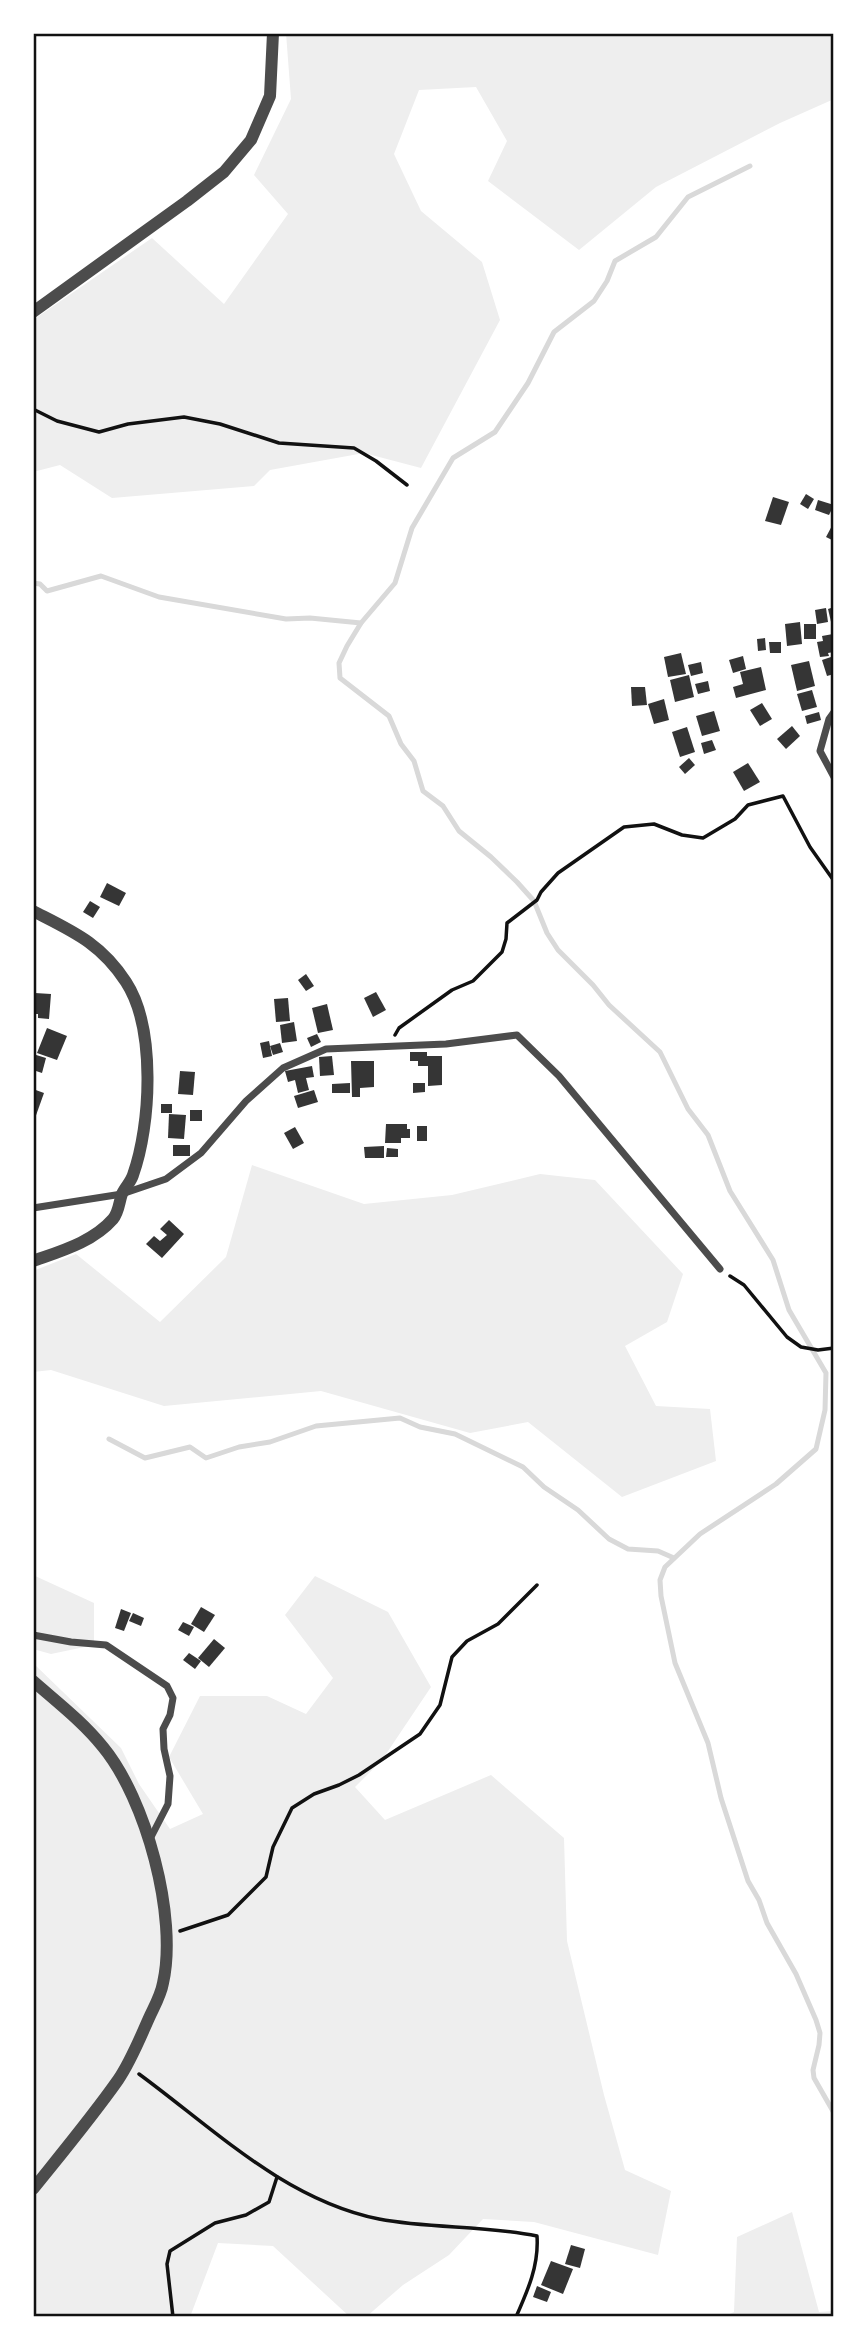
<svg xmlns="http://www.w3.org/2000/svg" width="867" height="2350" font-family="'Source Serif 4',serif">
  <rect width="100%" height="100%" fill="#fff"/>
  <g fill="#eee">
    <path d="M286,33H834V99L780,123L656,187L579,250L488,181L507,141L476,87L419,90L394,154L421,211L482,262L500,320L421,468L364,453L270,470L254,486L112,498L60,465L33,472V320L152,238L224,304L288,214L254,175L291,99Z"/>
    <path d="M252,1165L364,1204L452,1195L540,1174L595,1180L683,1274L667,1322L625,1346L656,1406L710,1409L716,1461L622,1497L528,1422L470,1433L321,1391L164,1406L51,1370L33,1372V1271L76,1254L160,1322L226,1257Z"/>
    <path d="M33,1575L94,1603V1645L51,1654L33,1649Z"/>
    <path d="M315,1576L388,1612L431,1687L382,1760L355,1787L385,1820L491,1775L564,1838L567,1941L604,2095L625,2170L671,2191L658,2255L534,2222L483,2219L449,2255L403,2285L366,2317H350L273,2246L218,2243L190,2317H33V1663L121,1748L139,1784L170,1829L203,1814L169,1757L200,1696H267L306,1714L333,1678L285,1615Z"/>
    <path d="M792,2212L819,2312L834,2311V2317H723L734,2312L737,2237Z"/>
  </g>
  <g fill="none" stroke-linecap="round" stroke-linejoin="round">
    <g stroke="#d9d9d9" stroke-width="5">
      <path d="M750,166L688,197L656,237L615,261L607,281L594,301L554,332L528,383L495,432L453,458L412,528L395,583L361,623L347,646L339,663L340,678L389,716L401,744L414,761L423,791L443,806L459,831L491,857L517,882L534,901L547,933L558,950L593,985L609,1005L660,1052L688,1109L708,1135L730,1191L773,1260L789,1310L826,1373L825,1410L816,1449L776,1484L700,1534L665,1567L660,1580L661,1596L675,1663L708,1743L721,1798L748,1881L759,1900L767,1923L796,1974L816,2020L820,2033L819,2045L813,2070L814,2078L834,2113"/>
      <path d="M33,583L40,584L47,591L101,576L159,597L286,619L310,618L361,623"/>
      <path d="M109,1439L145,1458L190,1447L206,1458L239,1447L270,1442L316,1426L400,1418L420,1427L455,1434L523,1467L544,1487L578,1510L609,1539L628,1549L658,1551L674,1558"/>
    </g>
  </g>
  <g fill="#353535">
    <path d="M806,494L814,499L808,509L800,504Z"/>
    <path d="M773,497L789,502L781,525L765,521Z"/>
    <path d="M818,500L834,505L829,515L815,510Z"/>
    <path d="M834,522V541L826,537Z"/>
    <path d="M834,607V626H832L828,609Z"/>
    <path d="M826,608L828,622L817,624L815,610Z"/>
    <path d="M800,622L802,644L787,646L785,624Z"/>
    <rect x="804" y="624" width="12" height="15"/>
    <path d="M833,634L834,652L828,653L829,656L820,657L817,642L823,641L822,636Z"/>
    <path d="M765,638L766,650L758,651L757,639Z"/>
    <path d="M769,642H781V653H770Z"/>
    <path d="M681,653L686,674L668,677L664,657Z"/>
    <path d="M743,656L746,669L733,673L729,660Z"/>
    <path d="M834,656V674L827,676L822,660Z"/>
    <path d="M809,661L815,686L797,691L791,665Z"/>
    <path d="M701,662L703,673L691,676L688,665Z"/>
    <path d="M761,667L766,690L736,698L733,687L743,684L740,672Z"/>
    <path d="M689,675L694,697L675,702L670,680Z"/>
    <path d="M708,681L710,691L698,694L695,684Z"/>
    <path d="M631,687H645L647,705L632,706Z"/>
    <path d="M812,690L817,707L802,711L797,694Z"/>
    <path d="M664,699L669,720L654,724L648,704Z"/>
    <path d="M762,703L772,719L760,726L750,710Z"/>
    <path d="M714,711L720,731L702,736L696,716Z"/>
    <path d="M819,712L821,720L807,724L805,716Z"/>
    <path d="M792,726L800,736L786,749L777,739Z"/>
    <path d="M687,727L695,752L680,757L672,732Z"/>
    <path d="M712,740L716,750L704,754L701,743Z"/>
    <path d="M689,758L695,765L685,774L679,767Z"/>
    <path d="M748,763L760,782L744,791L733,772Z"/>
    <path d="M107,883L126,893L119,906L100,897Z"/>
    <path d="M90,901L100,907L93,918L83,912Z"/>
    <path d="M306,974L314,986L306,991L298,980Z"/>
    <path d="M376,992L386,1010L373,1017L364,998Z"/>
    <path d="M35,993L51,994L49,1019L38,1018V1014H36L35,1025H33Z"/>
    <path d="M288,998L290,1021L276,1022L274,999Z"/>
    <path d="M327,1004L333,1030L318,1033L312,1008Z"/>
    <path d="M294,1022L297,1041L282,1043L280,1025Z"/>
    <path d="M47,1028L67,1036L57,1060L37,1053Z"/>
    <path d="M317,1034L321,1042L311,1047L307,1038Z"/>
    <path d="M269,1041L272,1056L263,1058L260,1043Z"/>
    <path d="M280,1043L283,1052L273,1055L270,1046Z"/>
    <path d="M410,1052H427V1056H442V1085L428,1086V1066H418V1061H410Z"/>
    <path d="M33,1054L46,1058L42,1073L33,1070Z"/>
    <path d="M332,1056L334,1075L320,1076L319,1057Z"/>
    <path d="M351,1061H374V1087L360,1088V1097H352Z"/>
    <path d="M312,1066L314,1077L306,1078L309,1090L298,1093L295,1080L288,1082L285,1071Z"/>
    <path d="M180,1071L195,1072L193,1095L178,1094Z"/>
    <path d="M350,1083V1093H332V1084Z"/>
    <path d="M413,1083H425V1092L413,1093Z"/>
    <path d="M33,1089L44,1093L34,1121H33Z"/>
    <path d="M314,1090L318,1102L298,1108L294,1096Z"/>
    <rect x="161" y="1104" width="11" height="9"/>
    <rect x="190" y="1110" width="12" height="11"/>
    <path d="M169,1114L186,1115L184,1139L168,1138Z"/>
    <path d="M386,1124H407V1129H410V1138H401V1143H385Z"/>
    <rect x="417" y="1126" width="10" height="15"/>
    <path d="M295,1127L304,1143L293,1149L284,1133Z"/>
    <rect x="173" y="1145" width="17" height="11"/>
    <path d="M384,1146V1158H365L364,1147Z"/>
    <path d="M387,1148L398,1149V1157H386Z"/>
    <path d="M169,1220L184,1234L162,1258L146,1244L154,1236L160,1241L167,1235L160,1229Z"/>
    <path d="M201,1607L215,1615L204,1632L191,1624Z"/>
    <path d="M121,1609L131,1613L124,1631L115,1628Z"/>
    <path d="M133,1613L144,1618L141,1626L129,1621Z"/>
    <path d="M183,1622L194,1627L189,1636L178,1630Z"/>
    <path d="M214,1639L225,1648L209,1667L198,1658Z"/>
    <path d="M189,1653L201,1661L195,1669L183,1660Z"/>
    <path d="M571,2245L585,2249L580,2268L565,2264Z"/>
    <path d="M551,2261L573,2269L563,2294L541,2285Z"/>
    <path d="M537,2286L551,2292L547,2302L533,2297Z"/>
  </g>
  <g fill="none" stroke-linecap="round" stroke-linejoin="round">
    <g stroke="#111" stroke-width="3.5">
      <path d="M33,409L57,421L99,432L128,424L184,417L220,424L279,443L354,448L376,461L407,485"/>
      <path d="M395,1035L399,1028L452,990L473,981L502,952L506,939L507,923L537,900L541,892L558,873L624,827L654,824L682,835L703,838L735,819L748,805L783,796L810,847L834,881"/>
      <path d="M730,1276L744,1285L787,1337L801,1347L818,1350L834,1348"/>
      <path d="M180,1931L228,1915L266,1877L273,1847L292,1808L314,1794L339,1785L359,1775L420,1734L440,1705L452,1657L467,1641L498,1624L537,1585"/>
      <path d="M139,2074C214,2129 285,2200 379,2219C431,2229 485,2225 537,2236C539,2265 528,2290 516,2317"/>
      <path d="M173,2317L167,2264L170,2251L215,2223L246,2215L269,2202L277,2177"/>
    </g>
    <g stroke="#4c4c4c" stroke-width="7">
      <path d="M834,712L829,719L820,751L834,777"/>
      <path d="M33,1208L122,1194L166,1179L201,1153L246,1101L283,1068L326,1049L446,1044L517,1035L559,1076L720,1269"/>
      <path d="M33,1635L71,1642L106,1645L167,1686L173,1698L170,1715L163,1729L164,1749L170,1776L168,1804L149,1841"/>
    </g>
    <g stroke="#4c4c4c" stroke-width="12">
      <path d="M33,312L187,201L224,172L251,140L270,96L273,33"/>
      <path d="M33,911C72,931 101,943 126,982C156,1028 151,1125 133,1175C131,1182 125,1187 122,1194C119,1202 119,1212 113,1219C93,1242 61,1251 33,1261"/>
      <path d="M33,1681C57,1702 83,1722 103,1747C146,1799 178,1917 163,1983C161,1995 154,2007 149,2018C140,2038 131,2061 118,2080C92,2117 62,2153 33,2189"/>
    </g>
  </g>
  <rect width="867" height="2350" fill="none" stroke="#ffffff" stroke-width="70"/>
  <rect x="35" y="35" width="797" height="2280" fill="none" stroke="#111" stroke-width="2.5"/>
</svg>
